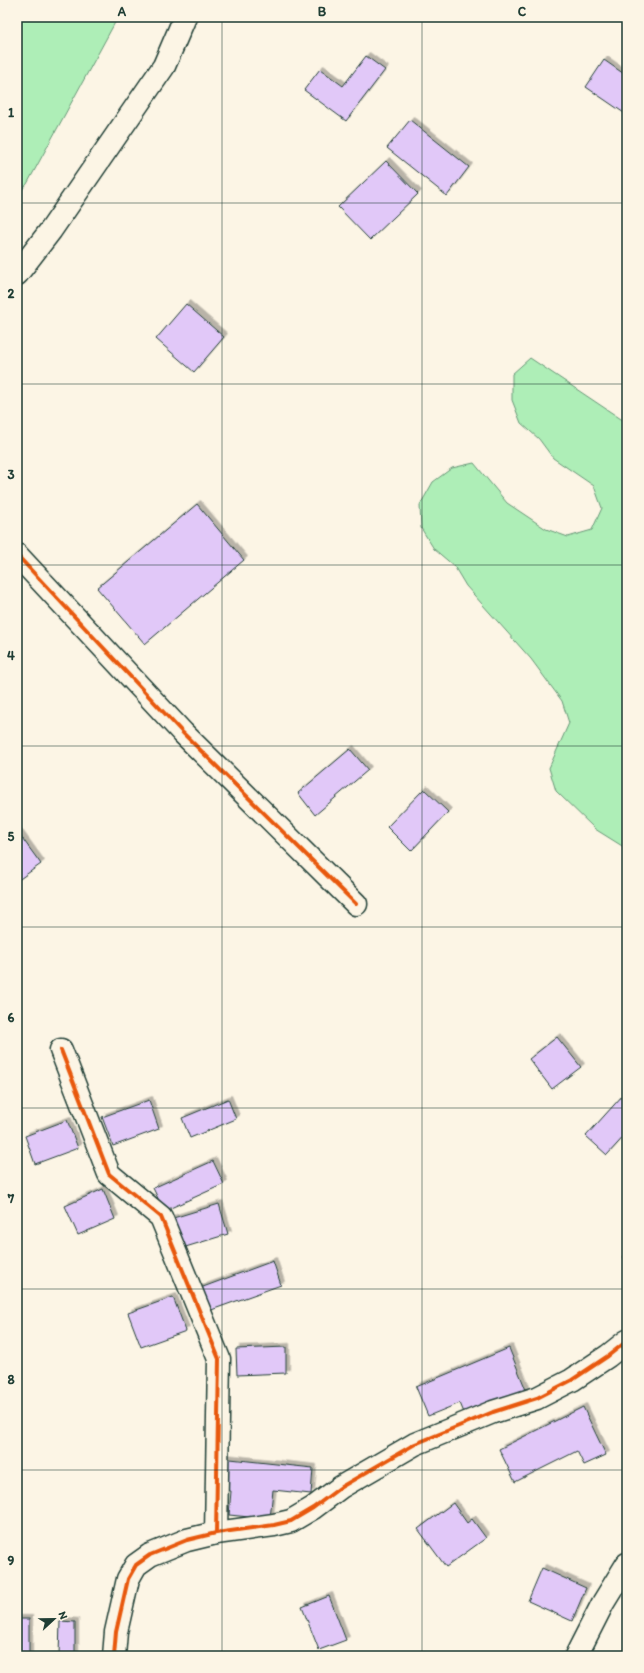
<svg xmlns="http://www.w3.org/2000/svg" width="644" height="1673" font-family="Itim,sans-serif">
  <defs>
    <filter id="shadow"><feDropShadow dx="3.5" dy="-3.5" stdDeviation="0" flood-color="#0004"/></filter>
  </defs>
  <rect width="100%" height="100%" fill="#fcf5e5"/>
  <filter id="ink" filterUnits="userSpaceOnUse"><feTurbulence type="fractalNoise" baseFrequency=".025" numOctaves="2"/><feDisplacementMap in="SourceGraphic" scale="8" xChannelSelector="R" yChannelSelector="G"/><feConvolveMatrix kernelMatrix="1 2 1 2 8 2 1 2 1" color-interpolation-filters="sRGB"/></filter>
  <g filter="url(#ink)">
    <g fill="#aeeeb7" stroke="#669676">
      <path d="M17,17H118L27,184L17,195Z"/>
      <path d="M530,358L627,423V849L595,829L556,791L549,768L569,723L562,701L531,659L466,586L454,566L434,549L421,528L420,505L433,482L452,468L474,463L507,503L546,529L568,537L592,530L602,508L594,486L553,458L539,439L521,423L512,400V374Z"/>
    </g>
    <g fill="#e1c8f8" stroke="#1f3d34" filter="url(#shadow)">
      <path d="M366,56L385,70L346,121L304,90L320,69L343,86Z"/>
      <path d="M604,60L627,76V115L586,87Z"/>
      <path d="M410,120L469,167L447,196L387,148Z"/>
      <path d="M386,161L418,194L370,240L338,207Z"/>
      <path d="M186,304L224,337L194,372L156,339Z"/>
      <path d="M197,504L244,560L145,644L97,588Z"/>
      <path d="M350,749L368,770L315,815L298,793Z"/>
      <path d="M424,789L448,812L411,851L387,827Z"/>
      <path d="M17,831L41,864L17,881Z"/>
      <path d="M557,1037L581,1067L552,1089L529,1059Z"/>
      <path d="M623,1095L627,1099V1133L607,1155L586,1136Z"/>
      <path d="M228,1099L236,1119L190,1138L182,1118Z"/>
      <path d="M149,1100L159,1129L113,1146L102,1117Z"/>
      <path d="M67,1120L78,1148L35,1164L25,1136Z"/>
      <path d="M213,1161L224,1184L164,1211L153,1188Z"/>
      <path d="M103,1189L115,1219L78,1235L65,1206Z"/>
      <path d="M219,1204L228,1234L179,1249L170,1219Z"/>
      <path d="M627,1253V1261L623,1257Z"/>
      <path d="M273,1261L281,1285L203,1313L195,1290Z"/>
      <path d="M173,1297L186,1331L141,1347L128,1313Z"/>
      <path d="M286,1347V1373L237,1375L236,1349Z"/>
      <path d="M509,1348L526,1390L465,1415L460,1403L428,1416L416,1387Z"/>
      <path d="M583,1407L606,1455L584,1465L577,1451L515,1482L499,1449Z"/>
      <path d="M221,1458L313,1468L311,1494L273,1490L270,1519L229,1515L231,1491L217,1490Z"/>
      <path d="M453,1503L467,1523L472,1519L486,1538L446,1567L418,1529Z"/>
      <path d="M542,1568L586,1588L572,1621L528,1601Z"/>
      <path d="M329,1596L346,1640L319,1650L302,1607Z"/>
      <rect x="17" y="1619" width="12" height="37"/>
      <path d="M60,1621L75,1622V1656H59Z"/>
    </g>
    <g fill="none" stroke-linecap="round" stroke-linejoin="round">
      <defs>
        <g id="street">
          <path d="M17,274L51,230L164,66L185,17"/>
          <path d="M17,555L183,733L356,904"/>
          <path d="M61,1050L109,1174L161,1217L219,1359L216,1533"/>
          <path d="M114,1656L116,1632L128,1579L136,1565L150,1555L187,1540L216,1533L274,1525L291,1521L313,1508L341,1487L415,1444L493,1412L537,1398L572,1380L608,1356L627,1341"/>
          <path d="M576,1656L603,1603L627,1564"/>
        </g>
      </defs>
      <use href="#street" stroke="#1f3d34" stroke-width="25"/>
      <use href="#street" stroke="#fcf5e5" stroke-width="22"/>
      <defs>
        <g id="cycleway">
          <path d="M17,555L183,733L356,904"/>
          <path d="M61,1050L109,1174L161,1217L219,1359L216,1533"/>
          <path d="M114,1656L116,1632L128,1579L136,1565L150,1555L187,1540L216,1533L274,1525L291,1521L313,1508L341,1487L415,1444L493,1412L537,1398L572,1380L608,1356L627,1341"/>
        </g>
      </defs>
      <use href="#cycleway" stroke="#fcf5e5" stroke-width="6"/>
      <use href="#cycleway" stroke="#e8590c" stroke-width="4"/>
    </g>
  </g>
  <path fill="none" stroke="#1f3d34" stroke-width="1" stroke-opacity="0.55" d="M222,17V1656M422,17V1656M17,203H627M17,384H627M17,565H627M17,746H627M17,927H627M17,1108H627M17,1289H627M17,1470H627"/>
  <rect width="644" height="1673" fill="none" stroke="#fcf5e5" stroke-width="44"/>
  <g transform="translate(54 1619) rotate(68)" stroke="#fcf5e5" stroke-width="3" paint-order="stroke">
  <path d="M0-3L7 15L0 10L-7 15Z" fill="#1f3d34"/>
  <text y="-6" font-size="11" font-weight="bold" text-anchor="middle" fill="#1f3d34">N</text>
  </g>
  <rect x="22" y="22" width="600" height="1629" fill="none" stroke="#1f3d34" stroke-width="1.5"/>
  <g font-size="13" text-anchor="middle" font-weight="bold" fill="#1f3d34">
    <text x="122" y="16">A</text>
    <text x="322" y="16">B</text>
    <text x="522" y="16">C</text>
    <text x="11" y="117">1</text>
    <text x="11" y="298">2</text>
    <text x="11" y="479">3</text>
    <text x="11" y="660">4</text>
    <text x="11" y="841">5</text>
    <text x="11" y="1022">6</text>
    <text x="11" y="1203">7</text>
    <text x="11" y="1384">8</text>
    <text x="11" y="1565">9</text>
  </g>
</svg>
